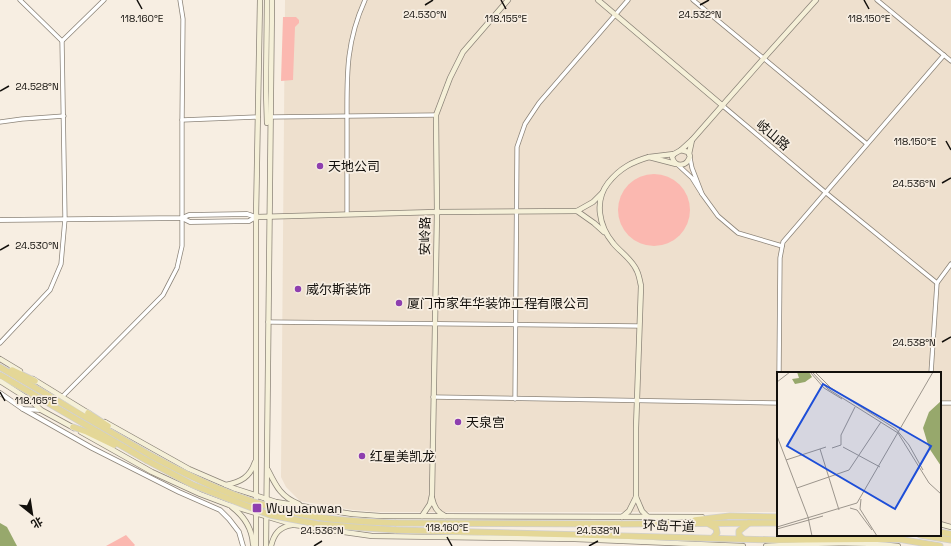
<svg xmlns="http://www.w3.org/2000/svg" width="951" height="546" font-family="'Space Grotesk','Noto Sans SC',sans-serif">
  <rect width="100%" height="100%" fill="#f7eee2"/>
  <path fill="#eee0ce" d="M285,0H951V526L940,523V373H778V512H378L353,510L300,501L286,487L281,477Z"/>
  <g fill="#fbb8b0">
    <path d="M283,17H296L299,20V23L295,27L293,80L281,81Z"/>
    <circle cx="654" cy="210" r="36"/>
    <path d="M126,535L135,545L134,546H106Z"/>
  </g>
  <path fill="#97a86c" d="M0,523L7,527L17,546H0Z"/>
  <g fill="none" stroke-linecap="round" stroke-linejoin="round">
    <defs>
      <g id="minor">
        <path d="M20,0L62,41"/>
        <path d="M693,0L867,144"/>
        <path d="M877,0L951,61"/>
        <path d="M723,106L825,192L937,283"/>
        <path d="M270,117L436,115"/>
        <path d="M182,120L258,117"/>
        <path d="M0,122L22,119L64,116"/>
        <path d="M678,165L692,178L702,194L692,168L690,158"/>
        <path d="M702,194L718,216L738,233L782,246"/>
        <path d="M347,214C347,184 347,155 347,125C347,78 345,44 365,0"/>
        <path d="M268,322L639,326"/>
        <path d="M0,343L50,290L61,264L65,219L62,41L104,0"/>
        <path d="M779,373L780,258L783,242L944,55"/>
        <path d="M931,373L937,283L951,264"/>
        <path d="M62,397L163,295L177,268L182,246V123L183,19L180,0"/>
        <path d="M433,397L778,403"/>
        <path d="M515,399L517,147L525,124L539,103L628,0"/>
        <path d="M940,403H951"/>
      </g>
      <g id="tertiary">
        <path d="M182,218L190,222L249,221L256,217"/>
        <path d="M0,220L182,218L189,215L247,214L256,217"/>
        <path d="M0,393L23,409L41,410"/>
        <path d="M23,409L92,448L179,492L220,510L229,519L239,532L243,546"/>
      </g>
      <g id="secondary">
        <path d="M267,0L266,91L267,123"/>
        <path d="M598,0L723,106"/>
        <path d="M692,140L764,58L816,0"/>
        <path d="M681,150L688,152L690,156C687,167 675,168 672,157L674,154Z"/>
        <path d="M681,150L692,140L689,154"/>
        <path d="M674,154L649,157L676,164"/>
        <path d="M602,193L593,202L577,211L594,223L604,232"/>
        <path d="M256,217L437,212L577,211"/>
        <path d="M0,359L20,371"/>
        <path d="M33,379L90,414"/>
        <path d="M0,381L30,400L41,410L74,428"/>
        <path d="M105,422L189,469L233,488L276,502L352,514L380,516L702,517"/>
        <path d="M81,432L152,472L200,494L229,505L295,525L372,536L575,539L743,546"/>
        <path d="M268,470C276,486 281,497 299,504"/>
        <path d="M226,485C241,482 250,477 255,462"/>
        <path d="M432,498C434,507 437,512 445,516"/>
        <path d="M232,507C245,517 252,528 253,544"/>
        <path d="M422,516L430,504L432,495L437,212L436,115L450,78L463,52L508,0"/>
        <path d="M622,517L629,511L636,497"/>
        <path d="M648,517L642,511L636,497V428L641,286C640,281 639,275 637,271C632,259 620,252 613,243C599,226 594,201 608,183C620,168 632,162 649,157"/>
        <path d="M940,524L951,527"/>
        <path d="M256,546V217L260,0"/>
        <path d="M266,546L272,0"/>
        <path d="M271,546C274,534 279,527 292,525"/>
        <path d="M766,546C809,544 854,541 898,546"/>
      </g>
      <g id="trunk">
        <path d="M0,367L150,455"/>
        <path d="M12,370L35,381"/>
        <path d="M0,375L146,460"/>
        <path d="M88,413L108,426"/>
        <path d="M73,427L87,432L114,445"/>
        <path d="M695,520L730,516L778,517"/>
        <path d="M396,523L620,524L778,523"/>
        <path d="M709,524L716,528L717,533L713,538"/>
        <path d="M396,530L777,540L898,539L940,546"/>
        <path d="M940,532L951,534"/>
        <path d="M920,535L951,540"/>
        <path d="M743,539L739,535V531L749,523"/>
      </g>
    </defs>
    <use href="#minor" stroke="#8c8479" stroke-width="5"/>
    <use href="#tertiary" stroke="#8c8479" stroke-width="5.5"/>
    <use href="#secondary" stroke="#8c8479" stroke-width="6"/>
    <use href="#trunk" stroke="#d0cfce" stroke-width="7"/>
    <use href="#minor" stroke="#fff" stroke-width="3.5"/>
    <use href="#tertiary" stroke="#fff" stroke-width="4"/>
    <use href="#secondary" stroke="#f5f0d8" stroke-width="4.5"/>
    <use href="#trunk" stroke="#e4d797" stroke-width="5.5"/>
    <defs>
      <g id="trunk-bridge">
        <path d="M150,455C196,480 238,500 290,512C299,514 308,516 317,517C344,521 370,522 396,523"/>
        <path d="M146,460L193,485L270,515L317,524L352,527L396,530"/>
      </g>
    </defs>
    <use href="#trunk-bridge" stroke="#d0cfce" stroke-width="7" stroke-linecap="butt"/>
    <use href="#trunk-bridge" stroke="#e4d797" stroke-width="5.5"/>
  </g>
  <path fill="none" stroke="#13100c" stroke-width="1.5" d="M137,0L142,9M501,0L506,9M864,0L869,9M425,5L433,0M700,5L709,0M0,91L9,86M946,141L951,150M942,183L951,178M0,250L9,245M942,342L951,337M0,392L5,401M447,537L452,546M314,546L322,541M589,546L598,541"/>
  <g fill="#8e3faf" stroke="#f7eee2" stroke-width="1.5">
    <circle cx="320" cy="166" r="4"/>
    <circle cx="298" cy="289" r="4"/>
    <circle cx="399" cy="303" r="4"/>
    <circle cx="458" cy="422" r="4"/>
    <circle cx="362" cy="456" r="4"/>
    <rect x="252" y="503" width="10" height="10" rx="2"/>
  </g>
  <g text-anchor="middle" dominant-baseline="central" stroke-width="3.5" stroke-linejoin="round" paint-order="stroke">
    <g font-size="13" fill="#13100c" stroke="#f7eee2">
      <text transform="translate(773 135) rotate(40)">岐山路</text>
      <text transform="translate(425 236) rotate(-89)">安岭路</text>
      <text transform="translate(669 526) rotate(2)">环岛干道</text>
    </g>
    <g font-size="13" fill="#13100c" stroke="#f7eee2" text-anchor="start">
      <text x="328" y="166">天地公司</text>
      <text x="306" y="289">威尔斯装饰</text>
      <text x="407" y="303">厦门市家年华装饰工程有限公司</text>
      <text x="466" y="422">天泉宫</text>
      <text x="370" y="456">红星美凯龙</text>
      <text x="266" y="508">Wuyuanwan</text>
    </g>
  </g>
  <g transform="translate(777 372)">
    <rect width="164" height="164" fill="#f7eee2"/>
    <path d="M20,0H32L35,5L28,10L18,12L15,7L22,6ZM164,29V94L152,76L146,56L152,40Z" fill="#97a86c"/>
    <path fill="none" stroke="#9c958c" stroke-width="1" d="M33,0L47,16L65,27M35,0L51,17L121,61L152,111L164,122M38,0L54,16L119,57L132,73L146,98M0,10L13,0M0,64L31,145L35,164M66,75L103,95M55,76L64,73V63L78,35M43,77L62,138M9,88L49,75M20,116L72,98L104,50M84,127L83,137L100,164M73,136L80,138L95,158M0,155L80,131L156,0M0,157L46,144"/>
    <path fill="#1d4ed8" fill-opacity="0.15" stroke="#1d4ed8" stroke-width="2" d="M46,12L154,74L118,137L10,74Z"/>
    <rect width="164" height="164" fill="none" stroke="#13100c" stroke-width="2"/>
  </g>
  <g font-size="10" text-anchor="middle" fill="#13100c" stroke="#f7eee2" stroke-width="3.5" stroke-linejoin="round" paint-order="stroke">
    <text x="700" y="18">24.532°N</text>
    <text x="425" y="18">24.530°N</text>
    <text x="142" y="22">118.160°E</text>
    <text x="506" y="22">118.155°E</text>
    <text x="869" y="22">118.150°E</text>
    <text x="37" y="90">24.528°N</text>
    <text x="915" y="145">118.150°E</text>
    <text x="914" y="187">24.536°N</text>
    <text x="37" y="249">24.530°N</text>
    <text x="914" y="346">24.538°N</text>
    <text x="36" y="404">118.165°E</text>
    <text x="447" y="531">118.160°E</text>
    <text x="322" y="534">24.536°N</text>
    <text x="598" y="534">24.538°N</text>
  </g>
  <g transform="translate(32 514) rotate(150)" stroke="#f7eee2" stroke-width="3" paint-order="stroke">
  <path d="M0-3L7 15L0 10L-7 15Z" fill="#13100c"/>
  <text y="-6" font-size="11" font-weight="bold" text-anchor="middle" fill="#13100c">北</text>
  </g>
</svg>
